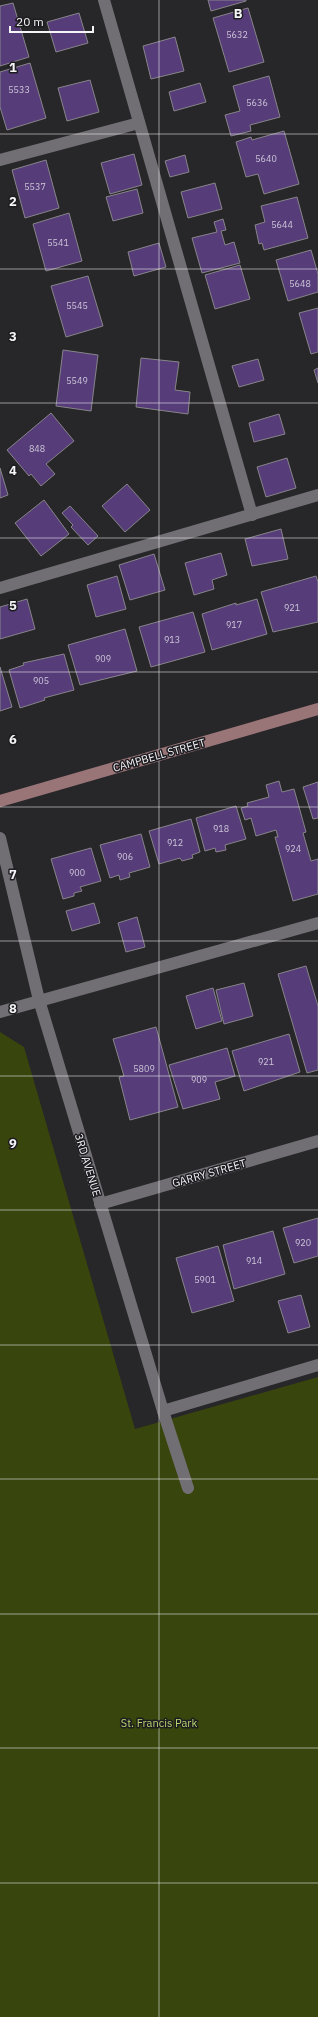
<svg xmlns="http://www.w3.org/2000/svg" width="318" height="2017" font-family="'IBM Plex Sans',sans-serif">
  <rect width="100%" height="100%" fill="#272629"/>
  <path fill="#38450d" d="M0,1032L24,1047L135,1429L318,1377V2017H0Z"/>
  <g fill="#563c79" stroke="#878589">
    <path d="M208,0H246V1L211,11Z"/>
    <path d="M13,3L29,57L0,66V6Z"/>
    <path d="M248,8L264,62L229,72L213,18Z"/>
    <path d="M79,13L88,43L56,52L47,22Z"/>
    <path d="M175,37L184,71L151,79L143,46Z"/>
    <path d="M30,63L46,118L7,130L0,107V72Z"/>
    <path d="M269,76L280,117L250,125L251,131L231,136L225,115L240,111L233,86Z"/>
    <path d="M90,80L99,112L67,121L58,88Z"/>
    <path d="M200,83L206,102L174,111L169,92Z"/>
    <path d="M284,131L299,184L264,194L258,174L246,177L236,142L251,137L252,140Z"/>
    <path d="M134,154L142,185L110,194L101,163Z"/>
    <path d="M185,155L189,172L170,177L165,161Z"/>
    <path d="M46,160L59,208L25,218L12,170Z"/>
    <path d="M215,183L222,209L188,218L181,192Z"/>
    <path d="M137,189L143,213L113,221L106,197Z"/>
    <path d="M297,197L308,238L264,250L262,243L259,244L255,225L265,222L261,206Z"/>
    <path d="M69,213L82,261L46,271L33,224Z"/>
    <path d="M223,219L226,230L221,231L225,245L234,242L240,263L202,273L192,238L217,232L214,222Z"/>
    <path d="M159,243L166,267L134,276L128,252Z"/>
    <path d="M311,250L318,274V292L288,301L276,260Z"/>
    <path d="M240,265L250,299L215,309L205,275Z"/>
    <path d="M88,276L103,326L66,337L51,286Z"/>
    <path d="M318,308V352L311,354L299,313Z"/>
    <path d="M63,350L98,355L91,411L56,406Z"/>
    <path d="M141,358L179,362L175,390L190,392L188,414L136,407Z"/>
    <path d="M258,359L264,380L239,387L232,366Z"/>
    <path d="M318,368V383L314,370Z"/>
    <path d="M51,413L74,441L46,464L55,474L41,486L31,474L29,476L7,450Z"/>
    <path d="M279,414L285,434L254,442L249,423Z"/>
    <path d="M287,458L296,488L266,497L257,467Z"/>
    <path d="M0,468L8,495L0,498Z"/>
    <path d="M127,484L150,510L125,532L102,506Z"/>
    <path d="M44,500L69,534L41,556L15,523Z"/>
    <path d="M70,506L98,536L88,545L71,527L73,525L62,513Z"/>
    <path d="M281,529L288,559L252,566L245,539Z"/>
    <path d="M221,553L227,575L212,580L214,589L194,595L185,563Z"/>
    <path d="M154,554L165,590L130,600L119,565Z"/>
    <path d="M117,576L126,609L96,617L87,585Z"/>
    <path d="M316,576L318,582V622L273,632L261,592Z"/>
    <path d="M27,599L35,629L0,639V607Z"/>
    <path d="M257,599L267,634L212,650L202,614L236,603V605Z"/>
    <path d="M193,612L205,652L151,667L139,627Z"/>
    <path d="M125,629L137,671L80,685L68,645Z"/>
    <path d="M64,654L74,690L44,698L45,700L20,708L9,670L24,665L23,663Z"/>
    <path d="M0,667L12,707L0,711Z"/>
    <path d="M279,781L282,792L294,789L306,832L303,833L311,861L318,859V894L293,901L275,837H278L276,830L256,836L251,818L245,820L241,808L248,806L247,803L269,797L266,785Z"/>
    <path d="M318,782V818L313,819L303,787Z"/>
    <path d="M236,806L246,839L225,845L226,850L216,852L215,848L205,851L196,818Z"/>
    <path d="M191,819L200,852L192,855L193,858L182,861L180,858L159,864L149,831Z"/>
    <path d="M141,834L150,867L129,873L130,877L120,880L119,875L110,878L100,845Z"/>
    <path d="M91,848L101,881L80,887L82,891L74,893V896L63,899L51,859Z"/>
    <path d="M94,903L100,923L72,931L66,911Z"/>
    <path d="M137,917L145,947L126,952L118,923Z"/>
    <path d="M306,966L318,1006V1070L307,1073L278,974Z"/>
    <path d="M244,983L253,1016L224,1024L216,990Z"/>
    <path d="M213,988L222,1021L196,1029L186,996Z"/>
    <path d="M156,1027L178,1107L130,1120L119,1077L124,1076L113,1039Z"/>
    <path d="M289,1034L300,1072L244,1091L232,1051Z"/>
    <path d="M227,1048L235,1076L215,1082L220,1099L183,1109L169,1065Z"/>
    <path d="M318,1218V1256L294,1263L283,1228Z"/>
    <path d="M273,1231L285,1274L234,1289L223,1245Z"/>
    <path d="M218,1246L234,1301L192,1313L176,1258Z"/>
    <path d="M301,1295L310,1327L288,1333L278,1301Z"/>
  </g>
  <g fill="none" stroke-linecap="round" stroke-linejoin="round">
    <g stroke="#716f73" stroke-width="12">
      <path d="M104,0L252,515"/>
      <path d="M0,160L139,123"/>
      <path d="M0,588L318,495"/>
      <path d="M0,1012L318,923"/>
      <path d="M163,1411L318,1365"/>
    </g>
    <g stroke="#716f73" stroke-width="12">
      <path d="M0,838L39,1000L163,1411L188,1488"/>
      <path d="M100,1204L318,1141"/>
    </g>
    <path stroke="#997578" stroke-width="12" d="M0,801L318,709"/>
  </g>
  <path fill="none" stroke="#f5f4f7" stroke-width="1" stroke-opacity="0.55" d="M159,0V2017M0,134H318M0,269H318M0,403H318M0,538H318M0,672H318M0,807H318M0,941H318M0,1076H318M0,1210H318M0,1345H318M0,1479H318M0,1614H318M0,1748H318M0,1883H318"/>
  <g text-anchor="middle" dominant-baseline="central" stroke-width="3" stroke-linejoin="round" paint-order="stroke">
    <g font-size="9" fill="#cdc6d8">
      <text x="237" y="34">5632</text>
      <text x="19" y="89">5533</text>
      <text x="257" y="102">5636</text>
      <text x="266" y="158">5640</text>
      <text x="35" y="186">5537</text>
      <text x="282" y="224">5644</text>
      <text x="58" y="242">5541</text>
      <text x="300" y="283">5648</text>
      <text x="77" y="305">5545</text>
      <text x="77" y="380">5549</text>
      <text x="37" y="448">848</text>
      <text x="292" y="607">921</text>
      <text x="234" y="624">917</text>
      <text x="172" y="639">913</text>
      <text x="103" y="658">909</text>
      <text x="41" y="680">905</text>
      <text x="221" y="828">918</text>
      <text x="175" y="842">912</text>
      <text x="293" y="848">924</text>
      <text x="125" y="856">906</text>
      <text x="77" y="872">900</text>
      <text x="266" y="1061">921</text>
      <text x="144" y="1068">5809</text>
      <text x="199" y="1079">909</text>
      <text x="303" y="1242">920</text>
      <text x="254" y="1260">914</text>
      <text x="205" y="1279">5901</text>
    </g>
    <g font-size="11" fill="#f5f4f7" stroke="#1d1c20">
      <text transform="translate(159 755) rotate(-16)">CAMPBELL STREET</text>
      <text transform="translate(88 1165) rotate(73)">3RD AVENUE</text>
      <text transform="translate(209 1173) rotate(-16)">GARRY STREET</text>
    </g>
    <g font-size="11" fill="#b9d470" stroke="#1d1c20">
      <text x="159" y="1723">St. Francis Park</text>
    </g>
  </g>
  <g font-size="13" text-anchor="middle" font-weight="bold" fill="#f5f4f7" stroke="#1d1c20" stroke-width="3" stroke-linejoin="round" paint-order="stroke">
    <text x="238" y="18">B</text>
    <text x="13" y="72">1</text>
    <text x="13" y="206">2</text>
    <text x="13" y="341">3</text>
    <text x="13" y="475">4</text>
    <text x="13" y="610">5</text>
    <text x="13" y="744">6</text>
    <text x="13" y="879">7</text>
    <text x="13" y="1013">8</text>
    <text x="13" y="1148">9</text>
  </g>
  <path d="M10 26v6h83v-6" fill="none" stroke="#f5f4f7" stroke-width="2"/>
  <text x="16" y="26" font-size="12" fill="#f5f4f7" stroke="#1d1c20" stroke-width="3" paint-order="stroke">20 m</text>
</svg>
